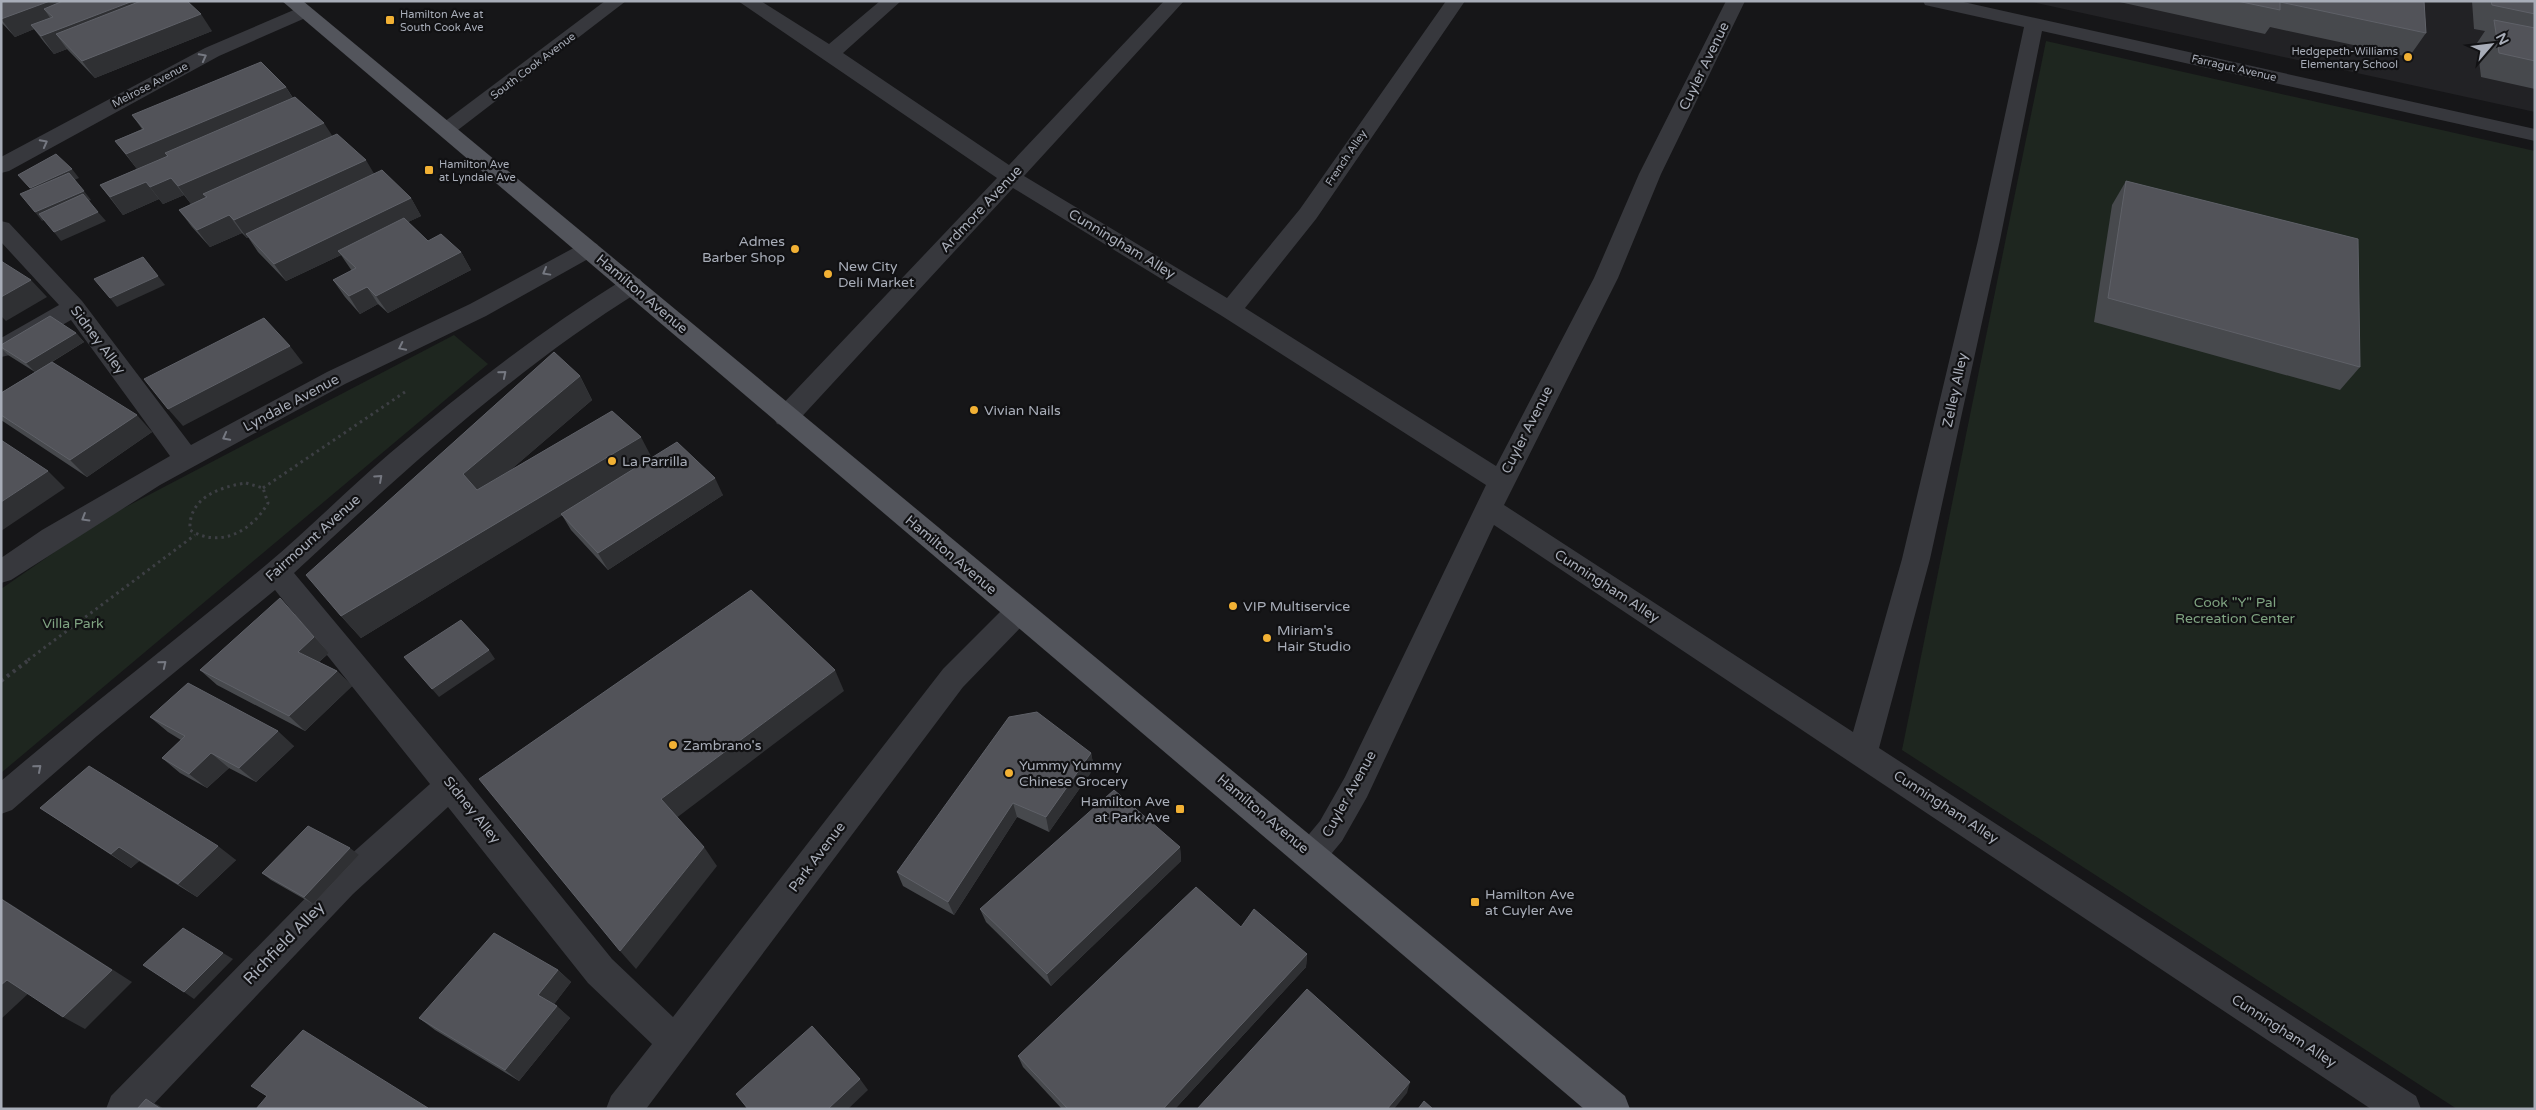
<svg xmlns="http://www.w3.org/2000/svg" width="2536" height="1110" font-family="'Varela Round',sans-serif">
  <rect width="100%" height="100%" fill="#161618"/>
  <path fill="#222225" d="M2027,1H2535V112Z"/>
  <g fill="#1e261f">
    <path d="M2046,41L2535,151V1109H2457L1902,750Z"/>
    <path d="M454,335L488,364L1,773V589L101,520Z"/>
  </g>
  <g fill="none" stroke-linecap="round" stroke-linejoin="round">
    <g stroke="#3d3f44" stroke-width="3" stroke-dasharray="2.5 4" stroke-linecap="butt">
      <path d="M246,483L263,488L268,503C252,531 220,549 190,530C188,498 219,487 246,483Z"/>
      <path d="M263,488L405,392"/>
      <path d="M28,660L195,535"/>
    </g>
    <path stroke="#3d3f44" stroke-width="4" stroke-dasharray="3 4.5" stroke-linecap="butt" d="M1,681L30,659"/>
    <g fill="#37383d" fill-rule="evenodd">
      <path d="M605,1H626L454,133L447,135L440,133L436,129L440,125Z"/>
      <path d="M738,1H761L829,44L880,1H901L843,53L1009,165L1164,1H1184L1024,176L1227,298L1300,209L1446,1H1465L1316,219L1245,308L1496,466L1594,278L1639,174L1726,1H1745L1661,174L1618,278L1504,505L1853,732L1902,559L1978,240L2024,27L1925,5L1923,1H1959L2535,129V141L2042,31L2000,240L1930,559L1879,748L2416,1096L2421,1109H2371L1494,525L1367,797L1342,841L1322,865L1311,870L1300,865L1295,855L1300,845L1320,821L1345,777L1486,485L1222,316L1013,188L795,424L786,426L777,424L773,417L777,410L997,178Z"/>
      <path d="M303,6L310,8L313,12L310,16L219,56L9,171L1,173V157L205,48Z"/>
      <path d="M1,221L9,223L82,301L191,445L327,372L470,304L581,244L589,242L597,244L600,249L597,254L486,316L345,384L160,485L11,580L1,583V558L42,530L170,456L71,320L10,355L1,357V338L59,305L1,242Z"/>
      <path d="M632,277L640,279L644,285L640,291C513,370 404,471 294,573L462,774L612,959L673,1017L943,669L1008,604L1018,600L1028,604L1032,612L1028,620L963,687L646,1109H606L611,1096L652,1044L588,983L448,807L353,894L149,1109H106L111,1096L331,872L430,784L275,590L97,736L12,810L1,814V781C88,707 179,638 266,565C308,530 347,490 389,454C463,391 540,331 624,279Z"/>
    </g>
    <path fill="#53555c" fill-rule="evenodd" d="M282,1H303L1625,1096L1630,1109H1584Z"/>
  </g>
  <g fill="#47494d">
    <path d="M2115,1H2424L2426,33L2409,57L2270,27L2265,34Z"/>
    <path d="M2472,1H2535V89L2481,77L2477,43L2485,31L2474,29Z"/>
    <path d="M1,3L212,31L95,78L67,49L54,54L44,42L34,29L15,37L1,22Z"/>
    <path d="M286,87L293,98L332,137L374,174L411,198L421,216L408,222L428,241L461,252L471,270L388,313L378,304L360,314L345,297L333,280L352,271L341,255L286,281L258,252L248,237L247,238L242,233L210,247L192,227L179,210L191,204L184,195L163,204L159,199L123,215L100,185L137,169L115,141L142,129L132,115Z"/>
    <path d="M2126,181L2360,367L2340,390L2094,322L2112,205Z"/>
    <path d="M76,333L84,342L52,362L152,432L87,477L1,420V393L35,372L8,355L1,348V345Z"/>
    <path d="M580,376L592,400L508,472L652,458L723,495L608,570L571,530L562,515L361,638L341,616Z"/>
    <path d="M295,614L329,653L319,662L337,671L352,686L305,731L217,685L200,670Z"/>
    <path d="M150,717L294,746L256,782L229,768L207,788L180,773L162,758L181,740L168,732Z"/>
    <path d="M1091,753L1094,768L1049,832L1017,817L954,915L903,886L897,872Z"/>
    <path d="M40,808L236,860L197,897L139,861L131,868Z"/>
    <path d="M1180,847L1181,861L1051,986L986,922L980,909Z"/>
    <path d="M359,855L313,904L271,880L262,873Z"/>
    <path d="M1241,927L1307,954L1306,967L1175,1109H1062L1023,1067L1018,1056Z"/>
    <path d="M558,970L571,982L554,1004L570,1018L519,1081L435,1030L419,1018Z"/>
  </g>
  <g fill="#2f3033">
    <path d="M50,1H107L53,17L44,9L53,22L31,25L34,29L15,37L1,19Z"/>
    <path d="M133,1H185L56,34L67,49L54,54L41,36Z"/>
    <path d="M201,14L212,31L95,78L82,61Z"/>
    <path d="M286,87L296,104L165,153L169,159L139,172L126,154Z"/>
    <path d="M324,123L335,140L203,194L206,197L191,204L178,186Z"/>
    <path d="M366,160L376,177L246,234L248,237L247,238L234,220Z"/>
    <path d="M72,169L79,178L37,197L30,188Z"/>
    <path d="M171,178L184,195L163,204L150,187Z"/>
    <path d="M146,182L159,199L123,215L110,197Z"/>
    <path d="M84,191L91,200L42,221L35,212Z"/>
    <path d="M411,198L421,216L341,254L338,251L341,255L286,281L274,264Z"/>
    <path d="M98,212L106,221L61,241L54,232Z"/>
    <path d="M229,215L242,233L210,247L197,230Z"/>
    <path d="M461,252L471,270L388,313L376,296Z"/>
    <path d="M158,276L165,285L117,307L110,298Z"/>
    <path d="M31,280L47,297L6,321L1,316V297Z"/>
    <path d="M367,287L378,304L360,314L349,296Z"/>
    <path d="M76,333L84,342L35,372L26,363Z"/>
    <path d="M290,346L303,363L183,426L168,409Z"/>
    <path d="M580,376L592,400L478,498L463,474Z"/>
    <path d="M137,415L152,432L87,477L70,460Z"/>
    <path d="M641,437L653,460L361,638L341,616Z"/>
    <path d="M48,471L65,488L1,531V502Z"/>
    <path d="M715,478L723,495L608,570L598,553Z"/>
    <path d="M280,598L329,653L313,667L298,652Z"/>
    <path d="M489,650L495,659L439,697L432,689Z"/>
    <path d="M835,670L844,691L675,819L661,799Z"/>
    <path d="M337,671L352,686L305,731L289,716Z"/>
    <path d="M278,731L294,746L256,782L239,768Z"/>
    <path d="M211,753L229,768L207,788L189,774Z"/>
    <path d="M1091,753L1094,768L1049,832L1046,817Z"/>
    <path d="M1013,803L1017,817L954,915L948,902Z"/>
    <path d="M218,846L236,860L197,897L178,884Z"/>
    <path d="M119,847L139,861L131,868L111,854Z"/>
    <path d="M704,847L717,866L636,969L620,951Z"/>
    <path d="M1180,847L1181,861L1051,986L1047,974Z"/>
    <path d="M350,848L359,855L313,904L304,897Z"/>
    <path d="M1,898L132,982L85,1029L63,1017Z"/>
    <path d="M223,953L233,959L194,999L184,992Z"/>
    <path d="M1307,954L1306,967L1175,1109H1163Z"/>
    <path d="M558,970L571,982L552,1007L538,995Z"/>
    <path d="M7,980L30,992L1,1019V985Z"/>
    <path d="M557,1006L570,1018L519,1081L505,1070Z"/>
    <path d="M860,1079L868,1090L848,1109H828Z"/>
    <path d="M1410,1082L1407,1093L1394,1109H1387Z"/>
    <path d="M146,1099L158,1105L164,1109H161Z"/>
  </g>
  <g fill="#525359" stroke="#5f6168">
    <path d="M6,1H50L1,19V3Z"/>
    <path d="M63,1H133L41,36L31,25L53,17L44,9Z"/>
    <path d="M141,1H187L201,14L82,61L56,34Z"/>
    <path d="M2237,1H2424L2426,33L2280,2V10Z"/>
    <path d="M2491,1H2535V14L2492,5Z"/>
    <path d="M2494,20L2535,28V61L2499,53Z"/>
    <path d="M261,62L286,87L126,154L115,141L144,129L132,115Z"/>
    <path d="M295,97L324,123L178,186L171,178L150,187L146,182L110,197L100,185L168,156L165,153Z"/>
    <path d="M337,134L366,160L234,220L229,215L197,230L179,210L207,197L203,194Z"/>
    <path d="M56,154L72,169L30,188L18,175Z"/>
    <path d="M382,170L411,198L274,264L246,234Z"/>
    <path d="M69,173L84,191L35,212L20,194Z"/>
    <path d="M2126,181L2358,239L2360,367L2108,298Z"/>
    <path d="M83,194L98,212L54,232L39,214Z"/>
    <path d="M404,218L428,241L441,234L461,252L376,296L367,287L349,296L333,280L356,268L338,251Z"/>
    <path d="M143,257L158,276L110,298L94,279Z"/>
    <path d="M1,261L31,280L1,297Z"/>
    <path d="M50,316L76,333L26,363L1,347V345Z"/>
    <path d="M264,318L290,346L168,409L144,379Z"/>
    <path d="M554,352L580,376L463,474L477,490L612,411L641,437L341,616L306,575Z"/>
    <path d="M52,362L137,415L70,460L1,415V393Z"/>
    <path d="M1,440L48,471L1,502Z"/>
    <path d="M677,442L715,478L598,553L561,514Z"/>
    <path d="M751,590L835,670L661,799L704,847L620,951L479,779Z"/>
    <path d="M280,598L314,637L298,652L337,671L289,716L200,670Z"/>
    <path d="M461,620L489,650L432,689L404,657Z"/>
    <path d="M188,683L278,731L239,768L211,753L189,774L162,758L185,736L150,717Z"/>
    <path d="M1037,712L1091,753L1046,817L1013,803L948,902L897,872L1009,717Z"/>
    <path d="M89,766L218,846L178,884L119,847L111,854L40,808Z"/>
    <path d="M1114,790L1180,847L1047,974L980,909Z"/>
    <path d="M308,826L350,848L304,897L262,873Z"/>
    <path d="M1196,887L1241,927L1254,909L1307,954L1163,1109H1068L1018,1056Z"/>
    <path d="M1,899L112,970L63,1017L7,980L1,985Z"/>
    <path d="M183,928L223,953L184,992L143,965Z"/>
    <path d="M494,933L558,970L538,995L557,1006L505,1070L419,1018Z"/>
    <path d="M1307,989L1410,1082L1387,1109H1197Z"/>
    <path d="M812,1026L860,1079L828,1109H748L736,1094Z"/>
    <path d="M303,1030L428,1108L256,1109L267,1096L251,1086Z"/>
    <path d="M146,1099L161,1109H137Z"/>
    <path d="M1424,1101L1433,1109H1418Z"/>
  </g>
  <defs><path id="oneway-chevron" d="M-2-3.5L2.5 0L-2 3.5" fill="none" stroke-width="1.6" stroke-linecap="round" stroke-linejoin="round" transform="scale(1.25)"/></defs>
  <g stroke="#757881">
    <use href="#oneway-chevron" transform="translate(203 57) rotate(-28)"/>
    <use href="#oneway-chevron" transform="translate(44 143) rotate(-28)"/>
    <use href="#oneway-chevron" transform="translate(546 272) rotate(151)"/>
    <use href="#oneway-chevron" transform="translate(402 347) rotate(154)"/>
    <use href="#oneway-chevron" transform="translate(503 374) rotate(-40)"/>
    <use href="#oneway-chevron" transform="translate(226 437) rotate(152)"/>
    <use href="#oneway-chevron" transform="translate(379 478) rotate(-42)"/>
    <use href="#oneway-chevron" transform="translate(85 518) rotate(149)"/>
    <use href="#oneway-chevron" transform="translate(163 664) rotate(-39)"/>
    <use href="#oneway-chevron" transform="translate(38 768) rotate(-41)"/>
  </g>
  <g fill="#f2b134" stroke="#111113" stroke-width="2">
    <rect x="385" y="15" width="10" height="10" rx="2.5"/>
    <circle cx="2408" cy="57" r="5"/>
    <rect x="424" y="165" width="10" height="10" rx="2.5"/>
    <circle cx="795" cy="249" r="5"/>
    <circle cx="828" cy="274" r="5"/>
    <circle cx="974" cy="410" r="5"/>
    <circle cx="612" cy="461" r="5"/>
    <circle cx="1233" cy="606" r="5"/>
    <circle cx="1267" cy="638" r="5"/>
    <circle cx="673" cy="745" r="5"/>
    <circle cx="1009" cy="773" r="5"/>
    <rect x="1175" y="804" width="10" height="10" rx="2.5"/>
    <rect x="1470" y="897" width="10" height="10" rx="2.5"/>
  </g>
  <g text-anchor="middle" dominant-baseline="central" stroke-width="4.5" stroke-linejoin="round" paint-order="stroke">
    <g font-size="11" fill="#a8adb8" stroke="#111113" text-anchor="start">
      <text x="400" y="14">Hamilton Ave at<tspan x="400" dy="13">South Cook Ave</tspan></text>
      <text x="2398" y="51" text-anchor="end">Hedgepeth-Williams<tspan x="2398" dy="13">Elementary School</tspan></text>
      <text x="439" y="164">Hamilton Ave<tspan x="439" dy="13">at Lyndale Ave</tspan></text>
    </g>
    <g font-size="11" fill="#a8adb8" stroke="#111113">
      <text transform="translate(533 66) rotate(-37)">South Cook Avenue</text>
      <text transform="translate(2234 68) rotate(13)">Farragut Avenue</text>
      <text transform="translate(150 85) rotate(-28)">Melrose Avenue</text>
      <text transform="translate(1346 158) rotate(-56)">French Alley</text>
    </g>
    <g font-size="14" fill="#a8adb8" stroke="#111113">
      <text transform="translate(1704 66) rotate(-64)">Cuyler Avenue</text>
      <text transform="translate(981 209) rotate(-47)">Ardmore Avenue</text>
      <text transform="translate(1122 244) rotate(31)">Cunningham Alley</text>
      <text transform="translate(642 294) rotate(40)">Hamilton Avenue</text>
      <text transform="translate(98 340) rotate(53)">Sidney Alley</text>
      <text transform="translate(1955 390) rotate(-78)">Zelley Alley</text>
      <text transform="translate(291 403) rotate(-28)">Lyndale Avenue</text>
      <text transform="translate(1527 430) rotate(-63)">Cuyler Avenue</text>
      <text transform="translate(313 538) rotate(-42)">Fairmount Avenue</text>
      <text transform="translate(951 555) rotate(40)">Hamilton Avenue</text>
      <text transform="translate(1607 586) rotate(33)">Cunningham Alley</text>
      <text transform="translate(1349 794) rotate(-61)">Cuyler Avenue</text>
      <text transform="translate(1946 807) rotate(33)">Cunningham Alley</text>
      <text transform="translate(472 810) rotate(51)">Sidney Alley</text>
      <text transform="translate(1263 814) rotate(40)">Hamilton Avenue</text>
      <text transform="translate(817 857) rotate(-53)">Park Avenue</text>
      <text transform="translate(2284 1031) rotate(33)">Cunningham Alley</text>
    </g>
    <g font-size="14" fill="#a8adb8" stroke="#111113" text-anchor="start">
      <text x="785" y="241" text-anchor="end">Admes<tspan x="785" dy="16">Barber Shop</tspan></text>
      <text x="838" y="266">New City<tspan x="838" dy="16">Deli Market</tspan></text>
      <text x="984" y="410">Vivian Nails</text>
      <text x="622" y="461">La Parrilla</text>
      <text x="1243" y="606">VIP Multiservice</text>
      <text x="1277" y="630">Miriam's<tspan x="1277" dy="16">Hair Studio</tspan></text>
      <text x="683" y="745">Zambrano's</text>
      <text x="1019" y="765">Yummy Yummy<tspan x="1019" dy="16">Chinese Grocery</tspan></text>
      <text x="1170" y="801" text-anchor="end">Hamilton Ave<tspan x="1170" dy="16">at Park Ave</tspan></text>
      <text x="1485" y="894">Hamilton Ave<tspan x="1485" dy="16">at Cuyler Ave</tspan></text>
    </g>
    <g font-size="14" fill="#7fa381" stroke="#111113">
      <text x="2235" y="602">Cook "Y" Pal<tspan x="2235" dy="16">Recreation Center</tspan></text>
      <text x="73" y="623">Villa Park</text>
    </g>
    <g font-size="16" fill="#a8adb8" stroke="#111113">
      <text transform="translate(284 943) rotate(-46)">Richfield Alley</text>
    </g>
  </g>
  <rect width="2536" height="1110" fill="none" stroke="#a8adb8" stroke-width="5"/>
  <g transform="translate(2491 45) rotate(62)" stroke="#111113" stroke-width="4" paint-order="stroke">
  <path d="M0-4L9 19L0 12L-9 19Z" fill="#a8adb8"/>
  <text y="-8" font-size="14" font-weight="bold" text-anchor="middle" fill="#a8adb8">N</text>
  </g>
</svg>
